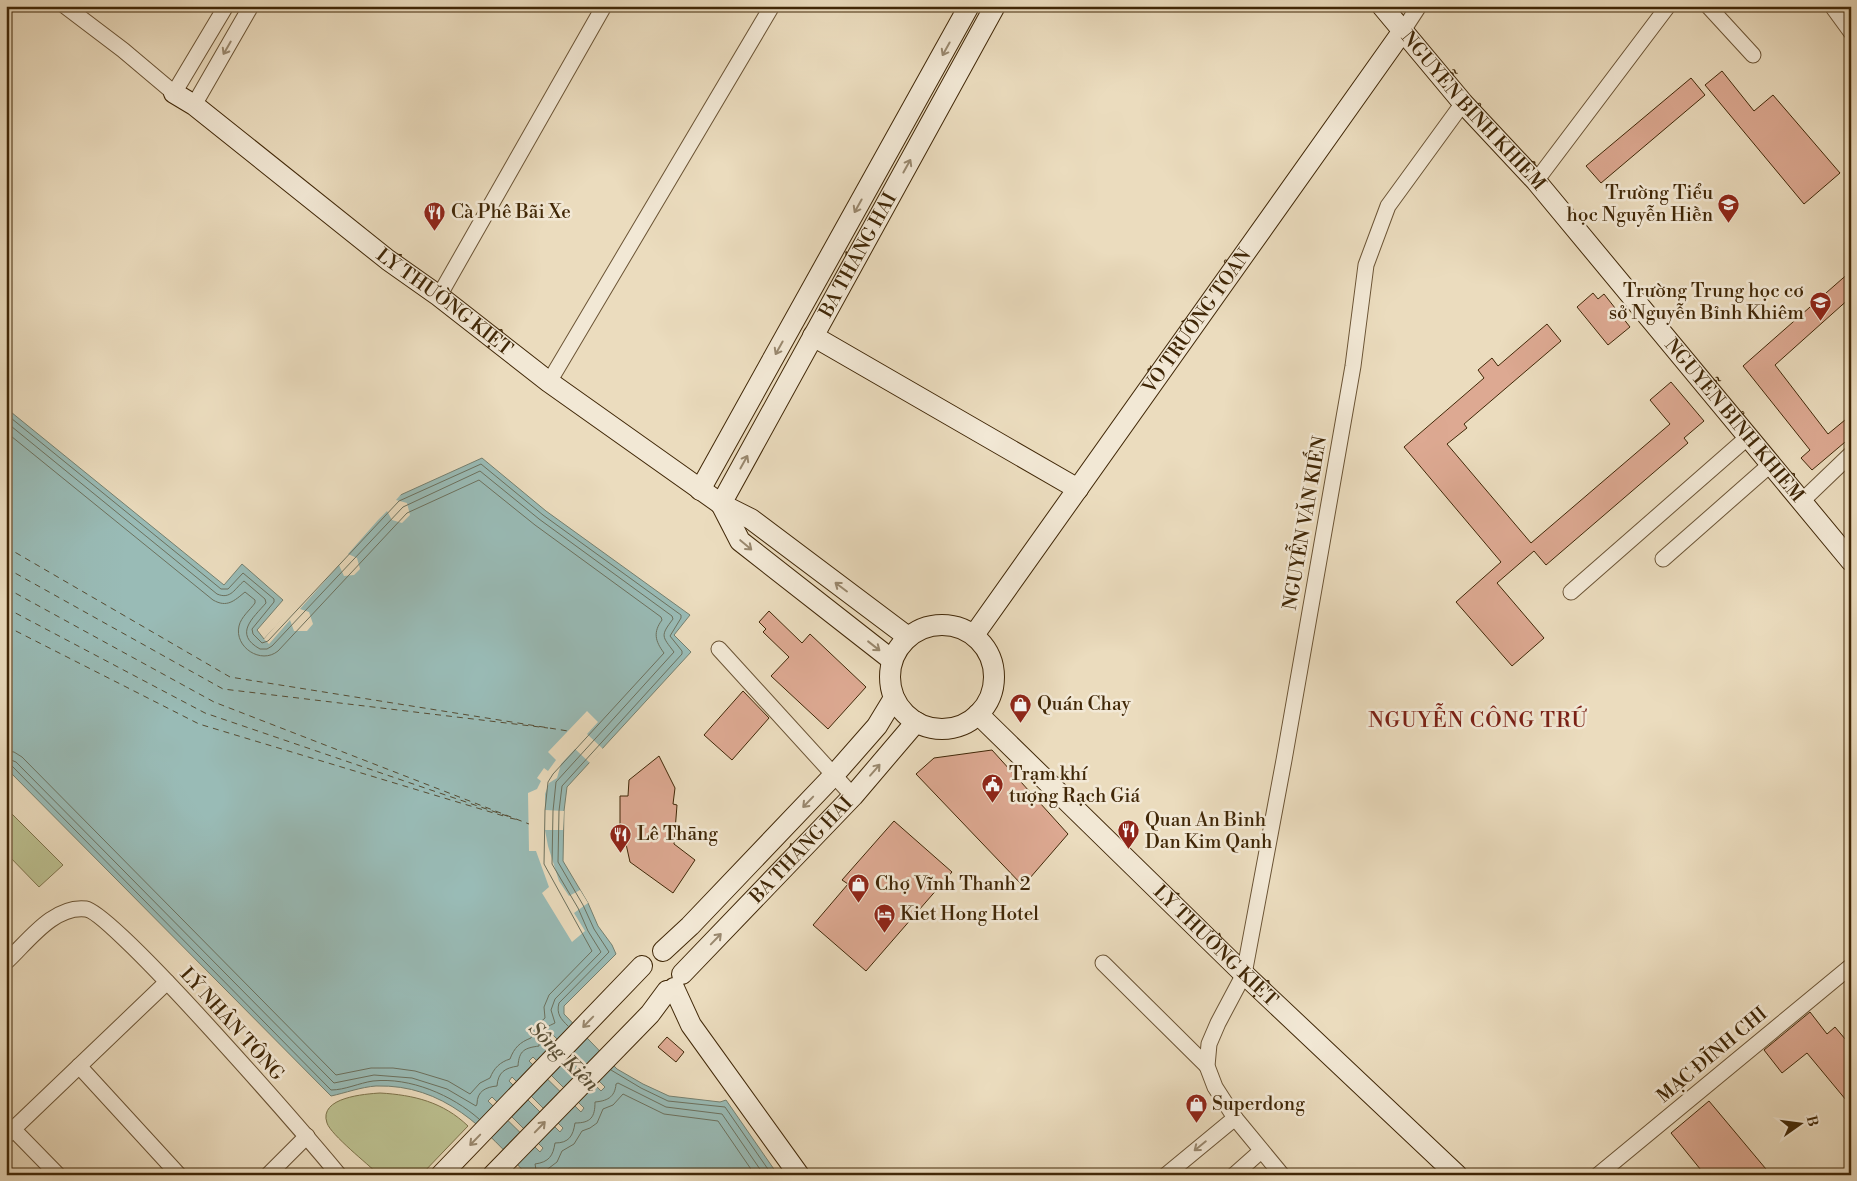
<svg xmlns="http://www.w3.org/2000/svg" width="1857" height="1181" font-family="'Libre Bodoni',serif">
  <rect width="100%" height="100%" fill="#ebdcbe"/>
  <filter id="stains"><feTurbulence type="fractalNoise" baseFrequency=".004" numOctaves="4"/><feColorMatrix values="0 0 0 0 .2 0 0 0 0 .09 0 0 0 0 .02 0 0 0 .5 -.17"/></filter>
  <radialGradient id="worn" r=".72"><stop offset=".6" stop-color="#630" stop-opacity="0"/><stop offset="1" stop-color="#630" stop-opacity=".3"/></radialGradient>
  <g fill="#bbbf8f" stroke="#7e734b">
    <path d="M6,808L63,865L39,887L6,853Z"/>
    <path d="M380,1093C414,1095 443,1102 468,1126L421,1175H379C368,1164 331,1135 327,1123C318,1097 366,1094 380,1093Z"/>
  </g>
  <path fill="#99bbb6" stroke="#758070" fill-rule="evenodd" d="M6,408L224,585L242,564L283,600L257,630L264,639L396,497L482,458L546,511L690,615L674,635L691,652L567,787L564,811L563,861L588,903L598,926L612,945L616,954L564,1006V1014L617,1069L643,1084L669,1096L720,1102L726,1100L778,1175H527C485,1129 444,1084 376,1086C361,1087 345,1093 331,1096L6,768ZM553,1035L605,1087L601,1091L550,1039ZM533,1057L584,1108L581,1112L529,1061ZM512,1077L563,1128L560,1132L509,1081ZM492,1097L543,1148L540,1152L488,1101Z"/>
  <g fill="#ebdcbe">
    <path d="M404,491L396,500L407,503L410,515L402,523L392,520L387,511L378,520L348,554L357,558L360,569L354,575L344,576L339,565L300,609L309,612L313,624L307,631H294L290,620L269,644L264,639L322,572L394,495Z"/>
    <path d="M587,711L598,722L587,734L603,749L590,763L575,749L561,764L557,778L549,783L545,794V810L564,811L563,830H545L548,846L559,881L569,896L580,890L588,903L574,913L585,931L572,942L542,893L549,887L536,851H529L528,793L537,789L541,781L537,778L544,768L548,771L556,760L548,752Z"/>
  </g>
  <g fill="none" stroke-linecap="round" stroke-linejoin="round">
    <g stroke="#6c715e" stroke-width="1">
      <path d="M6,414L221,589H228L243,573L274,599V602L252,629L253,634L262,643L268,641L399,501L481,464L543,515L681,615V618L670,636L682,651V654L562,786L559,811L558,862L583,905L594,929L609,952L559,1003C556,1014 561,1019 568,1026"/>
      <path d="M6,422L217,594C231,600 235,588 244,581L265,599L266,603C253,618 233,634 260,649H267L272,646L403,507L480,471L539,519L672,616L673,619C660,636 662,636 674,652L556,782L553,811L552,864L578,908L588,931L601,952L555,999L551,1010L555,1023C542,1029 539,1031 539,1046C525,1048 519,1050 518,1066C505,1068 498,1072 497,1086C486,1087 477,1091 477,1104L476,1106L447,1089L412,1078L374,1075L334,1083L16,762L6,758"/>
      <path d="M6,432L213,600C227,608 234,601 245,592L255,600V603C250,610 241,617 239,626C234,647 261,665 278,651L407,513L479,480L535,525L661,617L662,620C653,632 655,641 664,653L553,774L548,782L545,810L544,864L592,951L549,995L544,1007L545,1018L535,1027L531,1038C520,1042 514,1048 510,1059C500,1062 494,1068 490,1078L480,1083L470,1094L448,1081L415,1071L393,1068H371L336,1075L22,757L14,752L6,751"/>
      <path d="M6,764L12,766L331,1090C345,1090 359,1083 373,1081C410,1077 452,1095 479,1119"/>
      <path d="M611,1070L641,1088L668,1101L725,1107L772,1175"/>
      <path d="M537,1175L535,1164C549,1162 553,1156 555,1143C569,1143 573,1136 575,1123C591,1123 595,1117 595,1102C606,1101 615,1098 616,1084L618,1083L666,1107L722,1114L764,1175"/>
      <path d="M544,1175L545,1171L557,1162L562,1151L574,1144L582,1131L590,1128L597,1123L603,1109L613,1105L623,1094L664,1114L718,1121L755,1175"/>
    </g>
    <g stroke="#564c33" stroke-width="1" stroke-dasharray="6 5" stroke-linecap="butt">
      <path d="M6,547L230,677L568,731"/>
      <path d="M6,568L223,689L548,728"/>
      <path d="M6,588L214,702L529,824"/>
      <path d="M6,608L205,713L510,817"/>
      <path d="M6,626L199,724L507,817"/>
      <path d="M510,818L519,820"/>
    </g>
  </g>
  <g fill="#dda992" stroke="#402707">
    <path d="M1722,71L1754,111L1773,95L1840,173L1804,204L1705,85Z"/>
    <path d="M1691,78L1705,95L1601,183L1586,166Z"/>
    <path d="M1851,271V297L1775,365L1828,434L1851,415V437L1812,470L1801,458L1810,450L1743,366Z"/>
    <path d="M1593,293L1598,299L1604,294L1630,327L1608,345L1577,307Z"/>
    <path d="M1547,324L1561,341L1464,424L1467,428L1447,444L1531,543L1670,424L1650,400L1671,382L1704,421L1684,438L1688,443L1546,565L1534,551L1497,583L1544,638L1512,666L1456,602L1501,562L1404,447L1484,378L1478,370L1492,358L1498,366Z"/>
    <path d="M769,611L802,643L810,634L866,687L828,729L771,676L789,657L763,632L766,629L759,622Z"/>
    <path d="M743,691L769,718L732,760L704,735Z"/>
    <path d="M992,750L1068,834L1023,886L916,774L934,758Z"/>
    <path d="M659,756L675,788L673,804L677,805L674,844L695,860L673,893L630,862L626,844H620V796H628L629,780Z"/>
    <path d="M894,821L952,872L866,971L813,925L848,884L842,880Z"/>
    <path d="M1810,1012L1827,1034L1835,1027L1851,1046V1106L1807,1053L1782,1073L1764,1050Z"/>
    <path d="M667,1037L684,1052L676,1062L658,1047Z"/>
    <path d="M1709,1101L1771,1175H1705L1671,1133Z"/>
  </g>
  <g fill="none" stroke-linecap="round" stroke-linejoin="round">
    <defs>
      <g id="street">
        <path d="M65,6L123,50L174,93L226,6"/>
        <path d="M1708,6L1753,55"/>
        <path d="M1832,6L1851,32"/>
        <path d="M1402,32L1419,6"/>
        <path d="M194,105L251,6"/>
        <path d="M1536,181L1668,6"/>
        <path d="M439,296L604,6"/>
        <path d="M549,382L772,6"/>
        <path d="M1802,501L1851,454"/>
        <path d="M1663,559L1771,464"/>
        <path d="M1571,592L1748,437"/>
        <path d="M719,649L853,796"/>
        <path d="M6,962C27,943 53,905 86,909C114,913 309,1139 339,1175"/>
        <path d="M1103,963L1207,1066"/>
        <path d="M79,1066L179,1175"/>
        <path d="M13,1129L58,1175"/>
        <path d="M6,1136L167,982"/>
        <path d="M268,1175L307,1136"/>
        <path d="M1166,1175L1235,1118"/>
        <path d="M1234,1175L1261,1151"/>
        <path d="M1282,1175L1235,1118L1215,1087L1207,1066L1209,1044L1218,1023L1244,974L1284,760L1353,366L1366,265L1388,206L1463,103"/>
        <path d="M1598,1175L1851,966"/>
      </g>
      <g id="secondary">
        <path id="s1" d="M1382,6L1463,103L1536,181L1851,561"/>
        <path id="s2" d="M174,93L194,105L388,260L439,296L549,382L721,504L751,519L908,637"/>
        <path d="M813,336L1078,489"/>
        <path d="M700,490L969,6"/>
        <path id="s3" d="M721,504L995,6"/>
        <path d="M721,504L740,541L892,660"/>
        <circle cx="942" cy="677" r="52"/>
        <path id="s4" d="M974,635L1402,32"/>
        <path id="s5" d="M978,714L1244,974L1457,1175"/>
        <path d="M663,951L690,926L834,775L877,726L894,698"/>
        <path id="s6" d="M682,974L853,796L916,722"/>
        <path d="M674,988L691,1025L799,1175"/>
        <path d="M441,1175L642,966"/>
        <path d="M493,1175L650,1014L667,991"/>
      </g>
    </defs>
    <use href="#street" stroke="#6b5435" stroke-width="17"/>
    <use href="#secondary" stroke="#402707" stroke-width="22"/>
    <use href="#street" stroke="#f2e8d5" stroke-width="15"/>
    <use href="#secondary" stroke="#f2e8d5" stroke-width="20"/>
  </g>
  <defs><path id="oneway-shaft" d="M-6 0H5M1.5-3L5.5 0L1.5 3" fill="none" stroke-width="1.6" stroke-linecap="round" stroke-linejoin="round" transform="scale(1.25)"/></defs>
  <g stroke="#99886e">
    <use href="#oneway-shaft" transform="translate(227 48) rotate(120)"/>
    <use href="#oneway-shaft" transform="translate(946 49) rotate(119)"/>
    <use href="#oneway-shaft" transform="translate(907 166) rotate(-61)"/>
    <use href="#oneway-shaft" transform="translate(858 206) rotate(119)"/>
    <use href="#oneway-shaft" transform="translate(779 348) rotate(119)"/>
    <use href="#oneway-shaft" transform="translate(744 462) rotate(-61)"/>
    <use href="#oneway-shaft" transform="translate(746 545) rotate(40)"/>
    <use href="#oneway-shaft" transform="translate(841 587) rotate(-143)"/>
    <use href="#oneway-shaft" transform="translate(874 646) rotate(38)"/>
    <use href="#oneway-shaft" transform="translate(875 770) rotate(-49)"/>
    <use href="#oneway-shaft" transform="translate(808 802) rotate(134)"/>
    <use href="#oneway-shaft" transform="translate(716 939) rotate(-46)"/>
    <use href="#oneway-shaft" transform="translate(588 1022) rotate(134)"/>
    <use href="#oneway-shaft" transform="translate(540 1127) rotate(-46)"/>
    <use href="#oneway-shaft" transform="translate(475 1140) rotate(134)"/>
    <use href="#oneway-shaft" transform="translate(1200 1146) rotate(141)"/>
  </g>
  <defs>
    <symbol id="school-pin" viewBox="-11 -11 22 30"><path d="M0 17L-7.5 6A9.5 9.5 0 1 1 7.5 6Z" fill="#8f2418" stroke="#f2e8d5"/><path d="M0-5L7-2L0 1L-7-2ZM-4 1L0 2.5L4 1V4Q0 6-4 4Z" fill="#fff"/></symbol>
    <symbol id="restaurant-pin" viewBox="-11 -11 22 30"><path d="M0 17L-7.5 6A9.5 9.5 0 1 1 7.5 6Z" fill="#8f2418" stroke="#f2e8d5"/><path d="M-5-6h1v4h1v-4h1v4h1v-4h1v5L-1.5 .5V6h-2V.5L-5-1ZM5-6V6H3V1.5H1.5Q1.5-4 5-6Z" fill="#fff"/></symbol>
    <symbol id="shop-pin" viewBox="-11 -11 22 30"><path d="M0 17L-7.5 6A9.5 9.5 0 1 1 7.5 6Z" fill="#8f2418" stroke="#f2e8d5"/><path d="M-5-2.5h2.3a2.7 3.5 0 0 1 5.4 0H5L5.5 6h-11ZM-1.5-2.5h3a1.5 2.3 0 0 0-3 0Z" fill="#fff"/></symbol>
    <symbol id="civic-pin" viewBox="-11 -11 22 30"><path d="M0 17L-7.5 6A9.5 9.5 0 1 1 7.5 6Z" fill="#8f2418" stroke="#f2e8d5"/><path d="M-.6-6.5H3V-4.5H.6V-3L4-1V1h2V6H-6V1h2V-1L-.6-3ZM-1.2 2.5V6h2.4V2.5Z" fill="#fff"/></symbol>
    <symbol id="hotel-pin" viewBox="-11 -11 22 30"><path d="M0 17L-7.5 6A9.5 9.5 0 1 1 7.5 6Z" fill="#8f2418" stroke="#f2e8d5"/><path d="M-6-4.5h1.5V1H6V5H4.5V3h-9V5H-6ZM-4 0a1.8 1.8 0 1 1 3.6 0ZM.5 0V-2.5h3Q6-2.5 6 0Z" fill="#fff"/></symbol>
  </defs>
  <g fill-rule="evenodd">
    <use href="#school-pin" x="1716" y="192" width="25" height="34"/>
    <use href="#restaurant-pin" x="422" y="200" width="25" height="34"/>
    <use href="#school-pin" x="1808" y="290" width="25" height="34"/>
    <use href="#shop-pin" x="1008" y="692" width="25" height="34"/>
    <use href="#civic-pin" x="980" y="772" width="25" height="34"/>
    <use href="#restaurant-pin" x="1116" y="818" width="25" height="34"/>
    <use href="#restaurant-pin" x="608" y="822" width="25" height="34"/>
    <use href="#shop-pin" x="846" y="872" width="25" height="34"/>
    <use href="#hotel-pin" x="872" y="902" width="25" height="34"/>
    <use href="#shop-pin" x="1184" y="1092" width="25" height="34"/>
  </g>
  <g text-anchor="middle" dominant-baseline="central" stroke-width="5" stroke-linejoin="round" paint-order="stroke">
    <g font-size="19" fill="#402707" stroke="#f2e8d5">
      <text stroke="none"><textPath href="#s1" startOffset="139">NGUYỄN BỈNH KHIÊM</textPath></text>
      <text stroke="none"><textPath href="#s3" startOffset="284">BA THÁNG HAI</textPath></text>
      <text stroke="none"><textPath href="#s2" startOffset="342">LÝ THƯỜNG KIỆT</textPath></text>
      <text stroke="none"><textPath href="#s4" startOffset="385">VÕ TRƯỜNG TOẢN</textPath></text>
      <text stroke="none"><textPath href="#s1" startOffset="544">NGUYỄN BỈNH KHIÊM</textPath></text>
      <text transform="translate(1305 523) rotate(-80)">NGUYỄN VĂN KIẾN</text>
      <text stroke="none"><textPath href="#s6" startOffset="172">BA THÁNG HAI</textPath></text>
      <text stroke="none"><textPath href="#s5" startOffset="332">LÝ THƯỜNG KIỆT</textPath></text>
      <text transform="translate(232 1024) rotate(48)">LÝ NHÂN TÔNG</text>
      <text transform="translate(1712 1055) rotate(-40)">MẠC ĐĨNH CHI</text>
    </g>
    <g font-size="19" fill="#402707" stroke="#f2e8d5" text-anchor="start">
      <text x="1713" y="193" text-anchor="end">Trường Tiểu<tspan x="1713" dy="22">học Nguyễn Hiền</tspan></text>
      <text x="451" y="212">Cà Phê Bãi Xe</text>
      <text x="1804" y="291" text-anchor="end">Trường Trung học cơ<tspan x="1804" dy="22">sở Nguyễn Bỉnh Khiêm</tspan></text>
      <text x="1037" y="704">Quán Chay</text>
      <text x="1009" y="774">Trạm khí<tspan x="1009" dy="22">tượng Rạch Giá</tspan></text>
      <text x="1145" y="820">Quan An Binh<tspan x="1145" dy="22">Dan Kim Qanh</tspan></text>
      <text x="637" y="834">Lê Thāng</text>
      <text x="875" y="884">Chợ Vĩnh Thanh 2</text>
      <text x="900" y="914">Kiet Hong Hotel</text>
      <text x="1212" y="1104">Superdong</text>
    </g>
    <g font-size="20" font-style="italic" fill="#564c33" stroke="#f2e8d5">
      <text transform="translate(563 1057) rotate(45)">Sông Kiên</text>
    </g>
    <g font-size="21" letter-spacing="1" fill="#7a1f14" stroke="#f2e8d5">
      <text x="1478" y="721">NGUYỄN CÔNG TRỨ</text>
    </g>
  </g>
  <rect width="1857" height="1181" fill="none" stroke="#ebdcbe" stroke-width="25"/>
  <rect x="8" y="8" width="1842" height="1166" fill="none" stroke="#402707" stroke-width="2.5"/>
  <rect x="12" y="12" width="1832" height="1156" fill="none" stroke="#402707"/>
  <g transform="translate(1800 1124) rotate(76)" stroke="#f2e8d5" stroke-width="4" paint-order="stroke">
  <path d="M0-4L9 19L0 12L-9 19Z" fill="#402707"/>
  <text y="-8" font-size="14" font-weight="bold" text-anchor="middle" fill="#402707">B</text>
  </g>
  <rect width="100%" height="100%" filter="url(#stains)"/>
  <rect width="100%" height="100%" fill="url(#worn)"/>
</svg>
